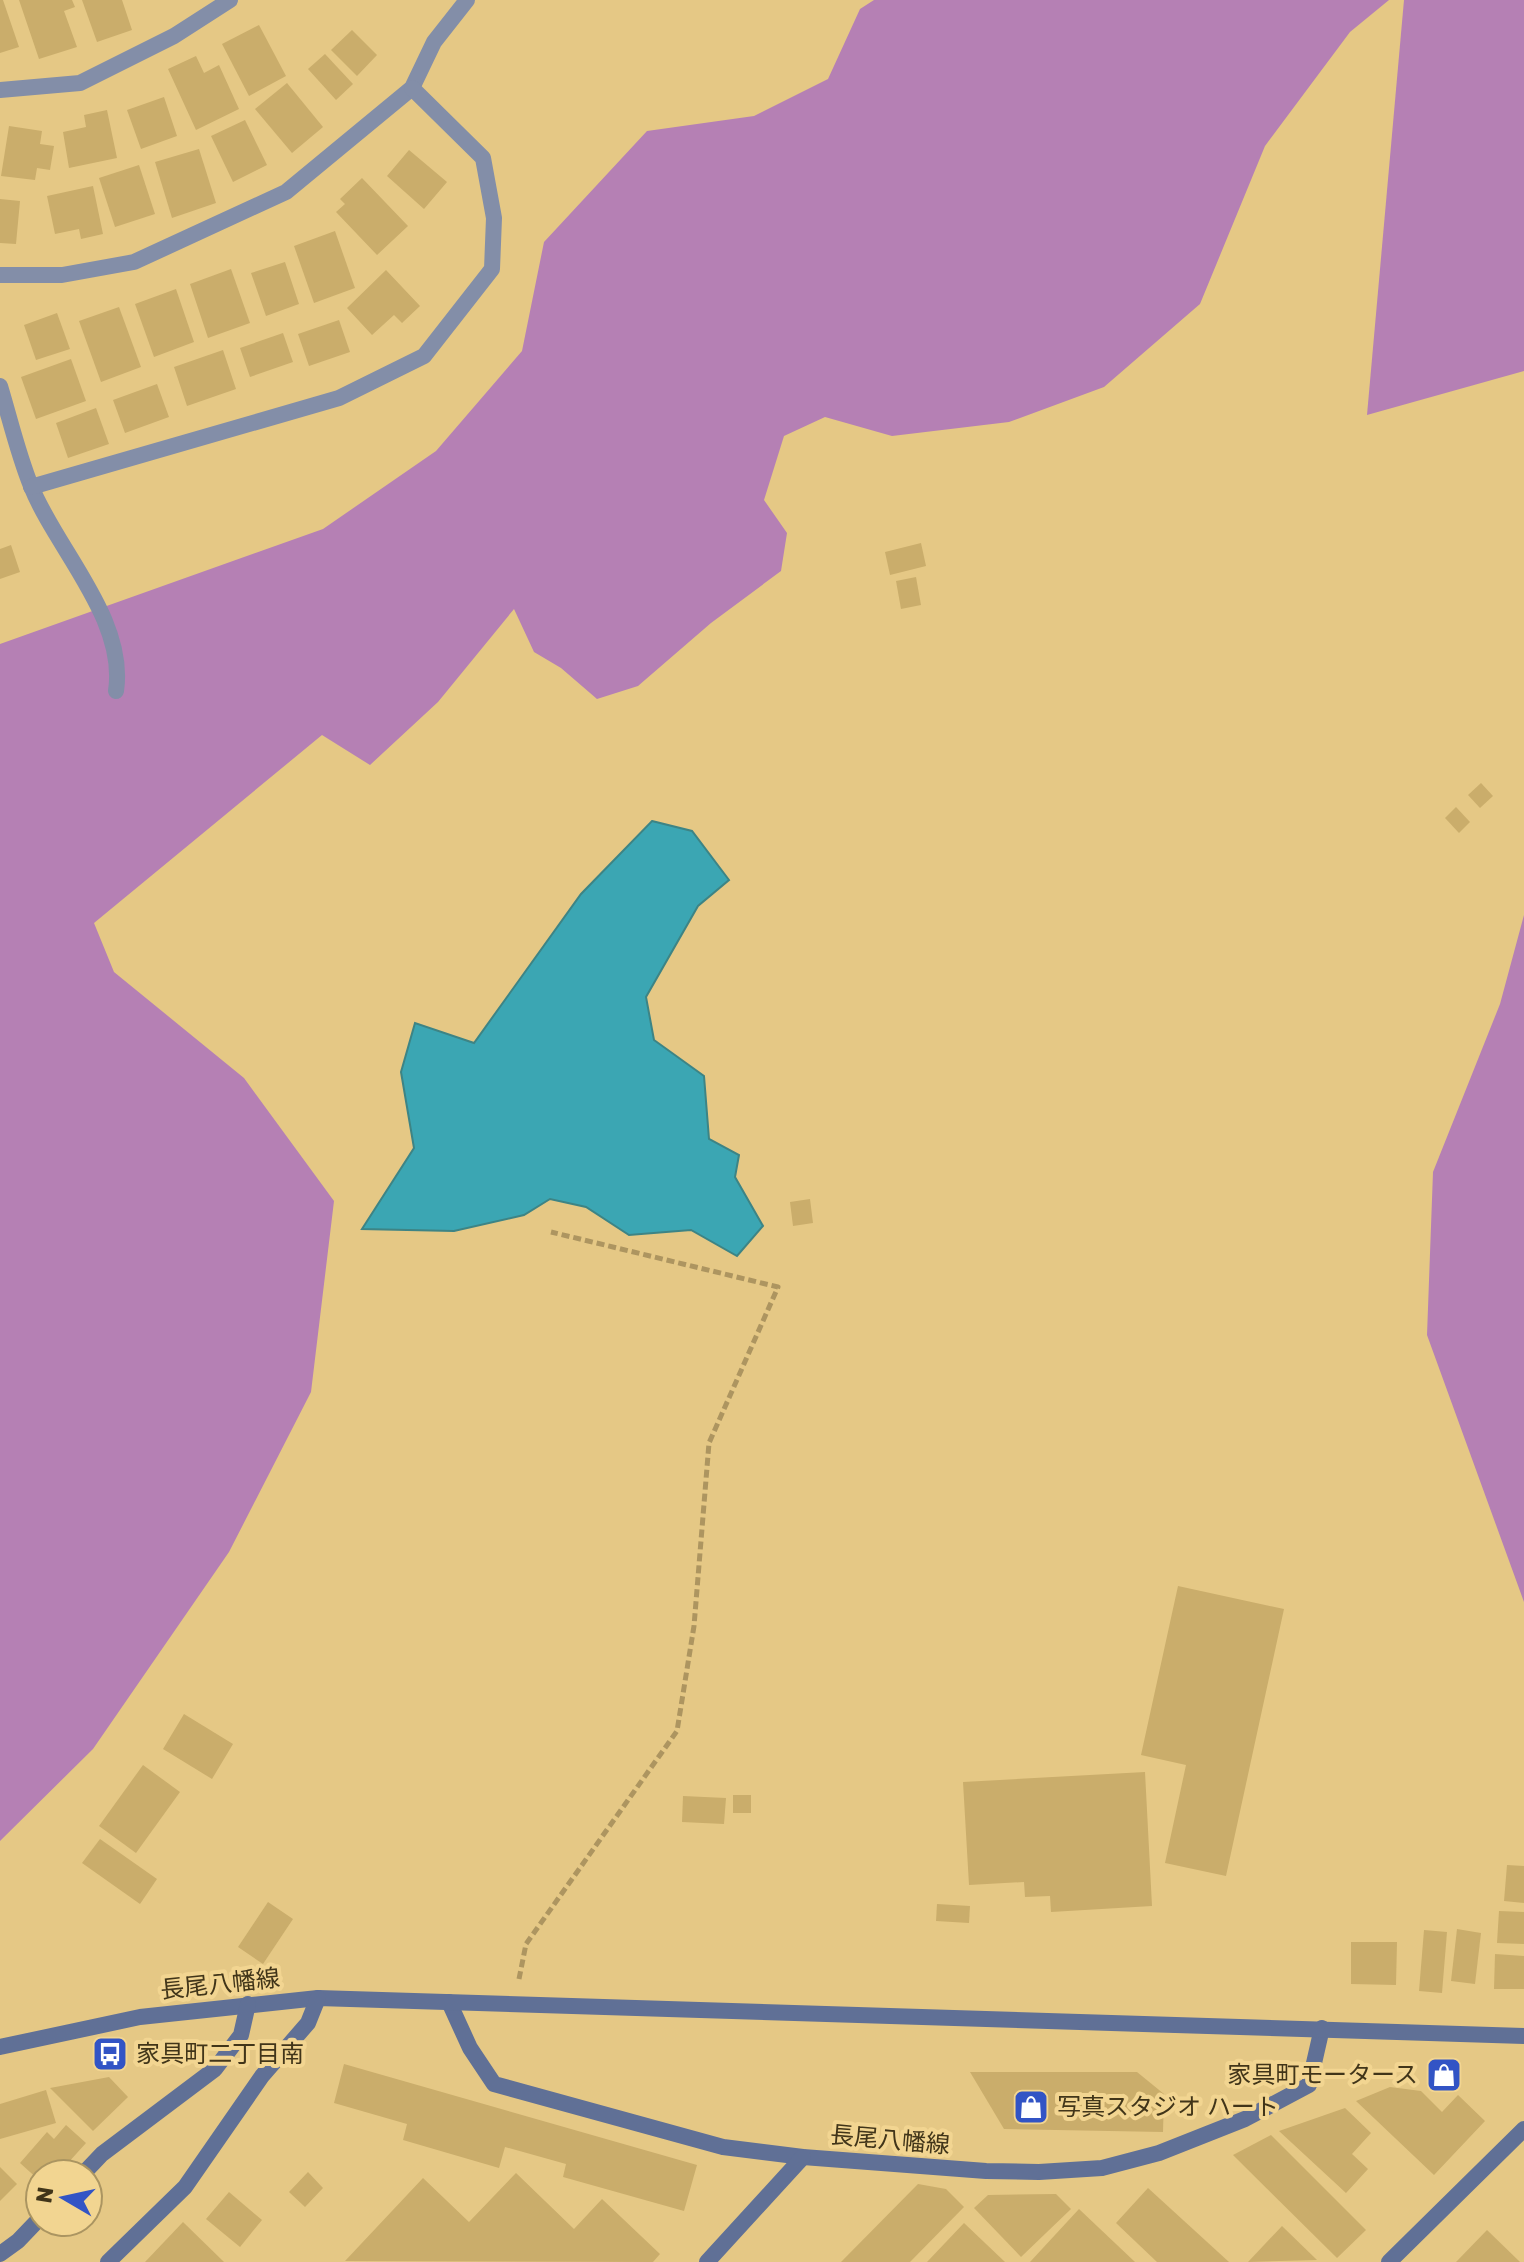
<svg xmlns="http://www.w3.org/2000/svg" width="1524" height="2262" font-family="Rubik,'Noto Sans JP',sans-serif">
  <rect width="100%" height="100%" fill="#e5c885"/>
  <g fill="#b580b4">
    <path d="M874,0H1389L1350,32L1265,146L1200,304L1104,387L1009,422L892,436L825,417L784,436L764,500L787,533L781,571L711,623L638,686L597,699L561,668L534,652L514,609L438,702L370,765L322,735L94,923L114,972L244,1078L334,1201L311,1392L229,1552L93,1749L0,1841V644L323,529L436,451L522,351L544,242L647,131L754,116L828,79L860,9Z"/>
    <path d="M1404,0H1524V371L1367,415Z"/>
    <path d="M1524,915V1602L1427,1335L1433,1172L1500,1004Z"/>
  </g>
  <path fill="#3ba6b3" stroke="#3d8485" stroke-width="2" d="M652,821L692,831L729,880L698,906L646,997L654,1040L704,1076L709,1139L739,1155L735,1177L763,1226L737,1256L691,1230L629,1235L586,1207L550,1199L524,1215L454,1231L362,1229L414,1148L401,1072L415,1023L474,1043L581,894Z"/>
  <g fill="#caad6b">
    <path d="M0,0H3L19,47L0,53Z"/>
    <path d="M19,0H72L75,7L64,11L77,47L39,59Z"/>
    <path d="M82,0H122L132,30L97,42Z"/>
    <path d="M259,25L286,76L249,96L222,44Z"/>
    <path d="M352,30L377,55L357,76L331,50Z"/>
    <path d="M325,54L353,84L336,100L308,69Z"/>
    <path d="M196,56L204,73L219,65L239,109L196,130L168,69Z"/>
    <path d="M287,83L323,127L292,153L255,109Z"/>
    <path d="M164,97L177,136L141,149L127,110Z"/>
    <path d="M107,110L117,158L69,168L63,132L86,127L84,115Z"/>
    <path d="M245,120L267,165L233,182L211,136Z"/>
    <path d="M9,126L42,131L40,144L54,146L50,170L37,168L35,180L1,176Z"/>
    <path d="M199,149L216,203L172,218L155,162Z"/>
    <path d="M409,150L447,182L424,209L387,176Z"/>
    <path d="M139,165L155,214L115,227L99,178Z"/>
    <path d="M362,178L408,226L377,255L336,212L345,204L340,199Z"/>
    <path d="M93,186L103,234L81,239L79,229L55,234L47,196Z"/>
    <path d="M0,199L20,201L16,244L0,243Z"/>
    <path d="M335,231L355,288L314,303L294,246Z"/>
    <path d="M285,262L299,304L266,316L251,273Z"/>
    <path d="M231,269L250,323L208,338L190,284Z"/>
    <path d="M386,270L420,306L402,323L394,315L372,335L347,308Z"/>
    <path d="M176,289L194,342L154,357L135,304Z"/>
    <path d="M119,307L141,367L101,382L79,321Z"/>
    <path d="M57,313L70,349L36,360L24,325Z"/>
    <path d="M339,320L350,352L309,366L298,334Z"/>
    <path d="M283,333L293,362L250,377L240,348Z"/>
    <path d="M223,350L236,389L187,406L174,367Z"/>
    <path d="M71,359L86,401L36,419L21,377Z"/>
    <path d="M157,384L169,417L125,433L113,400Z"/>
    <path d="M96,408L109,444L68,458L56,423Z"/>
    <path d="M921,543L926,566L890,575L885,552Z"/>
    <path d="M11,545L20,572L0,579V549Z"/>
    <path d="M916,577L921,605L901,609L896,581Z"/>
    <path d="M1481,783L1493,796L1480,808L1468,795Z"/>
    <path d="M1456,807L1470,822L1459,833L1445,818Z"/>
    <path d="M810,1199L813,1223L793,1226L790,1202Z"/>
    <path d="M1178,1586L1284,1609L1226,1876L1165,1863L1186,1765L1141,1755Z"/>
    <path d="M184,1714L233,1744L212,1779L163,1749Z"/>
    <path d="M143,1765L180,1792L136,1853L99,1826Z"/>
    <path d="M1145,1772L1152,1906L1051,1912L1050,1896L1025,1897L1024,1882L969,1885L963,1782Z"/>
    <rect x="733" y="1795" width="18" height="18"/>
    <path d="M683,1796L726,1798L724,1824L682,1822Z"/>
    <path d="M100,1839L157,1879L140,1904L82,1863Z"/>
    <path d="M1507,1865L1524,1866V1903L1504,1901Z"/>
    <path d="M268,1902L293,1919L263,1964L238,1947Z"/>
    <path d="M937,1904L970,1906L969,1923L936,1921Z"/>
    <path d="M1499,1911L1524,1912V1944L1497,1943Z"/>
    <path d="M1457,1929L1481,1933L1475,1984L1451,1981Z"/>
    <path d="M1424,1930L1447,1932L1442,1993L1419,1991Z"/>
    <path d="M1351,1942H1397L1396,1985L1351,1984Z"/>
    <path d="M1495,1954L1524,1956V1989H1494Z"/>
    <path d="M344,2064L697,2165L684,2211L563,2177L566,2164L505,2147L499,2168L403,2140L407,2124L334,2103Z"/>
    <path d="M970,2072H1137L1164,2094L1163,2132L1004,2129Z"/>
    <path d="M109,2077L128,2097L93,2131L50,2088Z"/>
    <path d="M1390,2087L1421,2091L1442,2112L1458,2095L1485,2121L1434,2175L1356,2101Z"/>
    <path d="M46,2090L56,2123L0,2139V2104Z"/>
    <path d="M1345,2108L1371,2133L1352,2154L1368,2169L1346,2193L1279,2131Z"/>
    <path d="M66,2125L86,2143L58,2174H40V2181L20,2163L47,2132L54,2139Z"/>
    <path d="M1271,2135L1366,2230L1337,2258L1233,2155Z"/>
    <path d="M0,2167L17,2184L0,2201Z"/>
    <path d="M308,2172L323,2188L305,2207L289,2192Z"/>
    <path d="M516,2173L574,2229L602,2199L660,2254L653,2262L345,2261L423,2178L469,2222Z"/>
    <path d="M918,2184L946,2189L964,2207L910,2262H841Z"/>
    <path d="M1148,2188L1229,2262H1157L1116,2223Z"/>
    <path d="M229,2192L262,2220L240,2247L206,2219Z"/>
    <path d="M1056,2194L1071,2209L1021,2257L974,2208L988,2195Z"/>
    <path d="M1079,2209L1135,2262H1030Z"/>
    <path d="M183,2222L224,2262H145Z"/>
    <path d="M964,2223L1005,2262H927Z"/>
    <path d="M1282,2226L1317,2260L1248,2262Z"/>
    <path d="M1487,2230L1520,2262H1456Z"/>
  </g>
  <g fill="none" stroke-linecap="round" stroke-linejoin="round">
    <path stroke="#ad9560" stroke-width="5" stroke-dasharray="8 4" stroke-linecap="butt" d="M519,1979L526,1944L677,1731L694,1626L709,1443L778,1287L551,1232"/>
    <g stroke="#838ea8" stroke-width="16">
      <path d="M0,90L80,83L174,36L230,0"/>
      <path d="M0,275H62L134,262L286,192L412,88L434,42L467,0"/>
      <path d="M0,386C10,419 18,454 31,486C56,549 127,619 116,691"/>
      <path d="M31,487L339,398L424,356L492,269L494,218L483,158L412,88"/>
    </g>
    <g stroke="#607096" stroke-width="16">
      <path d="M449,2002L470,2048L494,2084L723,2147L803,2157L986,2171L1039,2172L1102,2168L1159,2153L1245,2119L1309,2085L1322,2028"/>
      <path d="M0,2047L140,2017L318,1998L1524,2036"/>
      <path d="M83,2174L102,2154L215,2069L241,2035L248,2004"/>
      <path d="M0,2254L18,2241L40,2218"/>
      <path d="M108,2262L185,2187L262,2076L308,2023L318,1998"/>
      <path d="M707,2262L803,2157"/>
      <path d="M1389,2262L1524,2129"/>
    </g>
  </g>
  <defs>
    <symbol id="bus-square" viewBox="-11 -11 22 22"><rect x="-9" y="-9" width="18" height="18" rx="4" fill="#3254c5" stroke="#f2d591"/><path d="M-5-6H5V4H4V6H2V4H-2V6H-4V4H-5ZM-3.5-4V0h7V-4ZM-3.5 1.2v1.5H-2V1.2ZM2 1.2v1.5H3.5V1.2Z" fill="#fff"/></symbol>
    <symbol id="shop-square" viewBox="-11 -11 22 22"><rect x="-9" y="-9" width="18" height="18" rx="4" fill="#3254c5" stroke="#f2d591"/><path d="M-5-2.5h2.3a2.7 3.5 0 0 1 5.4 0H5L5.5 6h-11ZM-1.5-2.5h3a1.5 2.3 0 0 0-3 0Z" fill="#fff"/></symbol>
  </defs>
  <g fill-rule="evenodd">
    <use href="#bus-square" x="90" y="2034" width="40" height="40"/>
    <use href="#shop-square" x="1424" y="2055" width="40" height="40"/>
    <use href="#shop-square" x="1011" y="2087" width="40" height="40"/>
  </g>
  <g text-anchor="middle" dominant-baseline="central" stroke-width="8" stroke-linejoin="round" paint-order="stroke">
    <g font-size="24" fill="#413519" stroke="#f2d591">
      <text transform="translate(220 1984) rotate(-6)">長尾八幡線</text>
      <text transform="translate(890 2140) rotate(5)">長尾八幡線</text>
    </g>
    <g font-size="24" fill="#413519" stroke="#f2d591" text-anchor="start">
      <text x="136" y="2054">家具町二丁目南</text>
      <text x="1418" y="2075" text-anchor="end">家具町モータース</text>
      <text x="1057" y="2107">写真スタジオ ハート</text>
    </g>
  </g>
  <g transform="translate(64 2198) rotate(279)"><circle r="38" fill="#f2d591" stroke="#ab9561" stroke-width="2"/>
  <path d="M0-6L14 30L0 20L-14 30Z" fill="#3254c5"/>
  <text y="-12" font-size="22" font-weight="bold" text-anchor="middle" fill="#413519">N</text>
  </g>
</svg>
